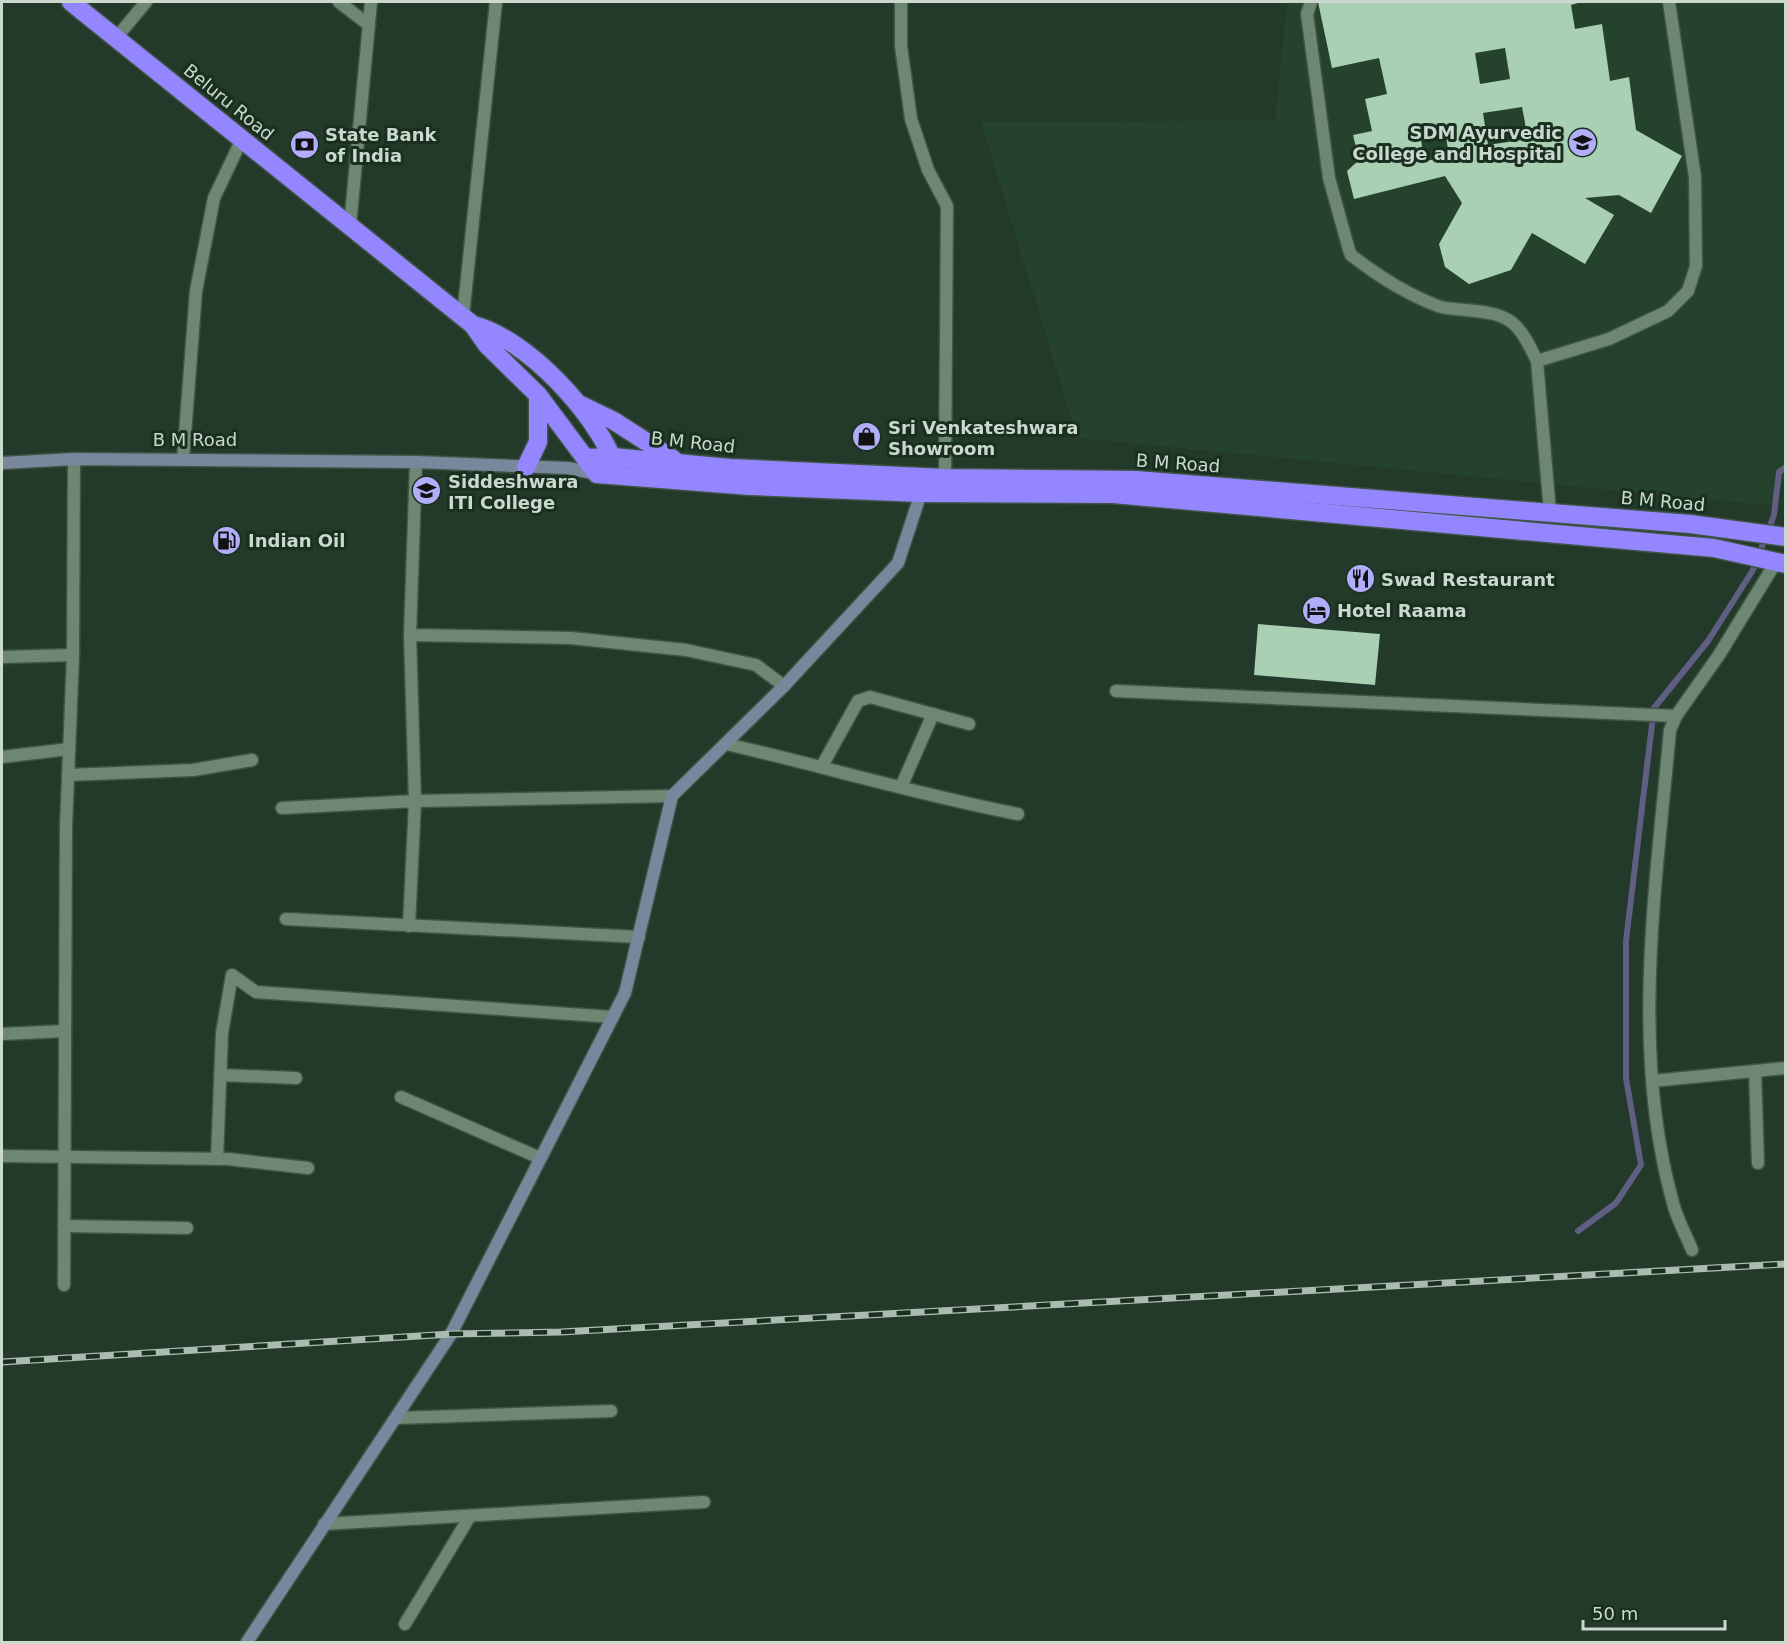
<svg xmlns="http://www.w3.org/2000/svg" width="1787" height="1644" font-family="'DejaVu Sans',sans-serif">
  <rect width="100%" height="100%" fill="#233929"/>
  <path fill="#25422d" d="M1287,2H1785L1786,474L1774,506L1077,438L981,122L1275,120Z"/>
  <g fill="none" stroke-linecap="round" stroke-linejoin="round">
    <path stroke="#605e83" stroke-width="6" d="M1578,1231L1616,1203L1641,1165L1626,1078V941L1654,708L1708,641L1753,570L1774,515L1779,472L1786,467"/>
  </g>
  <g fill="#a9d0b3" fill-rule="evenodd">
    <path d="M1318,2H1581L1571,5L1575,29L1602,24L1610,81L1629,77L1636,130L1682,156L1651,213L1619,195L1585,198L1614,215L1585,264L1532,233L1511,270L1469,284L1445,267L1439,244L1462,203L1445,176L1354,199L1347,171L1359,160L1353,135L1372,131L1365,99L1387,94L1379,58L1332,68ZM1505,48L1510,79L1480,84L1475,53ZM1522,107L1528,139L1488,145L1483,113ZM1445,128L1449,157L1424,161L1420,132Z"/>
    <path d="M1258,624L1380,634L1375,685L1254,675Z"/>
  </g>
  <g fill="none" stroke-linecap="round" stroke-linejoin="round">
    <defs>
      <g id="lane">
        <path d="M901,2V46L911,119L928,170L947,206L945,478"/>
        <path d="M1311,2L1307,14L1329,178L1349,250L1351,255C1378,276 1406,294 1438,306C1446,309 1457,309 1465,310C1510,314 1517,319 1537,361L1550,512"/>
        <path d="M1537,361L1609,339L1668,311L1688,291L1696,266L1695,177L1669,2"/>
        <path d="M1755,1071L1758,1163"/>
        <path d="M401,1097L540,1158"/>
      </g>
      <g id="street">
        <path d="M339,2L369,25"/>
        <path d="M116,38L146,2"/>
        <path d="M350,226L371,2"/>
        <path d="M463,316L496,2"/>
        <path d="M183,460L196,291L214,198L242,139"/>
        <path d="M416,462L410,635L571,638L686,650L756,665L784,686"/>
        <path d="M410,635L415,801L672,796"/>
        <path d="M2,657L73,655"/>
        <path d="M1116,691L1676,716"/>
        <path d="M726,744C823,766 919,795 1018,814"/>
        <path d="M2,757L69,749"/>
        <path d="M822,766L858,701L870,697L969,724"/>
        <path d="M68,775L193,770L252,760"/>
        <path d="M901,787L933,714"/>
        <path d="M282,808L415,801L409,926"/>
        <path d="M286,919L639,937"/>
        <path d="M2,1034L65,1031"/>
        <path d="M220,1075L296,1078"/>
        <path d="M1652,1081L1786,1068"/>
        <path d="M2,1156L228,1159L308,1168"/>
        <path d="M217,1159L222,1033L232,975L256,992L613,1017"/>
        <path d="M64,1226L187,1228"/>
        <path d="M1692,1250C1686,1235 1677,1219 1673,1203C1630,1049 1656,887 1670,730L1676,716L1719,655L1776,562"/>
        <path d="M64,1285L66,827L73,655L74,459"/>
        <path d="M397,1418L611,1411"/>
        <path d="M324,1524L704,1502"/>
        <path d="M405,1624L470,1516"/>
      </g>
      <g id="secondary">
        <path d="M2,463L74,459L416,462L568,468L597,474"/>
        <path d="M247,1642L451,1334L625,993L672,796L784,686L898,563L921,493"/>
      </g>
      <g id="highway">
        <path d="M71,2L473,325L487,345L538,395L597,474L750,486L921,493L1113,494L1714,548L1786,564"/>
        <path d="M473,325C526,338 596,413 615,465"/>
        <path d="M581,405L614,421L673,459"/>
        <path d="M585,458L612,457L730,468L945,478L1136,480L1690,524L1786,537"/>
        <path d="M526,467L538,442V395"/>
      </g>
    </defs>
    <use href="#lane" stroke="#405446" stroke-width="15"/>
    <use href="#street" stroke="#405446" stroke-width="15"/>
    <use href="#secondary" stroke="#405446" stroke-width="15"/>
    <use href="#highway" stroke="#405446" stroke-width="21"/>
    <use href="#lane" stroke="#6d8773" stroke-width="12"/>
    <use href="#street" stroke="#6d8773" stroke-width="12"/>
    <use href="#secondary" stroke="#79879d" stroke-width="12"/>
    <use href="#highway" stroke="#9486fe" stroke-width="18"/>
    <defs>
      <path id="rail" d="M2,1362L451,1334L561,1332L1786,1264"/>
    </defs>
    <use href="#rail" stroke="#acbbaf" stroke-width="7"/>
    <use href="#rail" stroke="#192f1f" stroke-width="4.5" stroke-dasharray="14" stroke-linecap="butt"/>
  </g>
  <defs>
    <symbol id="university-disc" viewBox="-11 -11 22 22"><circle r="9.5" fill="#b2adf9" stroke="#192f1f"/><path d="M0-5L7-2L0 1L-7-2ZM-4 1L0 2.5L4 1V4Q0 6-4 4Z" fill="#111"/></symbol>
    <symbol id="bank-disc" viewBox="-11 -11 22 22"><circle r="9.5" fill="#b2adf9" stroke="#192f1f"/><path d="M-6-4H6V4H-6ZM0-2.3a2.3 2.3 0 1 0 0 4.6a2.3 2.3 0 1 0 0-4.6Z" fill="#111"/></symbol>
    <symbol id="shop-disc" viewBox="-11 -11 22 22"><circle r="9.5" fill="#b2adf9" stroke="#192f1f"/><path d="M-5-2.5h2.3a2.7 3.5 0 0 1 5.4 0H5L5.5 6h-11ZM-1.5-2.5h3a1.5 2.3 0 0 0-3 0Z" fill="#111"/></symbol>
    <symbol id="fuel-disc" viewBox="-11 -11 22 22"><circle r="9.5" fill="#b2adf9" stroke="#192f1f"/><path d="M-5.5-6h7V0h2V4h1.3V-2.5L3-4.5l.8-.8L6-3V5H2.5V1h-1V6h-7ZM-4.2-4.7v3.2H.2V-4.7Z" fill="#111"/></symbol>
    <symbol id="restaurant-disc" viewBox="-11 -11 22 22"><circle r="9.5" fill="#b2adf9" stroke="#192f1f"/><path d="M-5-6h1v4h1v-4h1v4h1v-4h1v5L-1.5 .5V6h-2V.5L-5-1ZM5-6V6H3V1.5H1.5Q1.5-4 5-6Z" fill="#111"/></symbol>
    <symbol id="hotel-disc" viewBox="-11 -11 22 22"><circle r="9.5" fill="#b2adf9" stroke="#192f1f"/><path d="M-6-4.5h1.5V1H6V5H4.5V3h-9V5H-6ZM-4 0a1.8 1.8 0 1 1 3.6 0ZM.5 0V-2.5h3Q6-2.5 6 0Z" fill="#111"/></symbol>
  </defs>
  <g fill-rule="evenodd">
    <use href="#university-disc" x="1566" y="126" width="33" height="33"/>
    <use href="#bank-disc" x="288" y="128" width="33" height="33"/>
    <use href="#shop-disc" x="850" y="420" width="33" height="33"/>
    <use href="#university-disc" x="410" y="474" width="33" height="33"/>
    <use href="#fuel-disc" x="210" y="524" width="33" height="33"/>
    <use href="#restaurant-disc" x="1344" y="562" width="33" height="33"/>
    <use href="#hotel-disc" x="1300" y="594" width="33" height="33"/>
  </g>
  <g text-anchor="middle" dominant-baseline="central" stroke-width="6" stroke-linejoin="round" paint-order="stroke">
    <g font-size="18" fill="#cad8cd" stroke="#192f1f">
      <text transform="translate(229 102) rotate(39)">Beluru Road</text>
      <text x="195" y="439">B M Road</text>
      <text transform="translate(693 442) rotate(6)">B M Road</text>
      <text transform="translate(1178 463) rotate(4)">B M Road</text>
      <text transform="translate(1663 501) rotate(5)">B M Road</text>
    </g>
    <g font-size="18" font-weight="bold" fill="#cad8cd" stroke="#192f1f" text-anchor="start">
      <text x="1562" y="132" text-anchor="end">SDM Ayurvedic<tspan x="1562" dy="21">College and Hospital</tspan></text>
      <text x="325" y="134">State Bank<tspan x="325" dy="21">of India</tspan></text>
      <text x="888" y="427">Sri Venkateshwara<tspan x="888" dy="21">Showroom</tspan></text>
      <text x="448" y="481">Siddeshwara<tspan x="448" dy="21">ITI College</tspan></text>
      <text x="248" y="540">Indian Oil</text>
      <text x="1381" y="579">Swad Restaurant</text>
      <text x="1337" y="610">Hotel Raama</text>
    </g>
  </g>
  <rect width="1787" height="1644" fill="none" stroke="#cad8cd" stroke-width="6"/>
  <path d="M1583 1620v9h142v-9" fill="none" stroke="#cad8cd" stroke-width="3"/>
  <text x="1592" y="1620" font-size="18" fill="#cad8cd" stroke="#192f1f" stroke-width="4.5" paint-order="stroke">50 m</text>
</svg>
